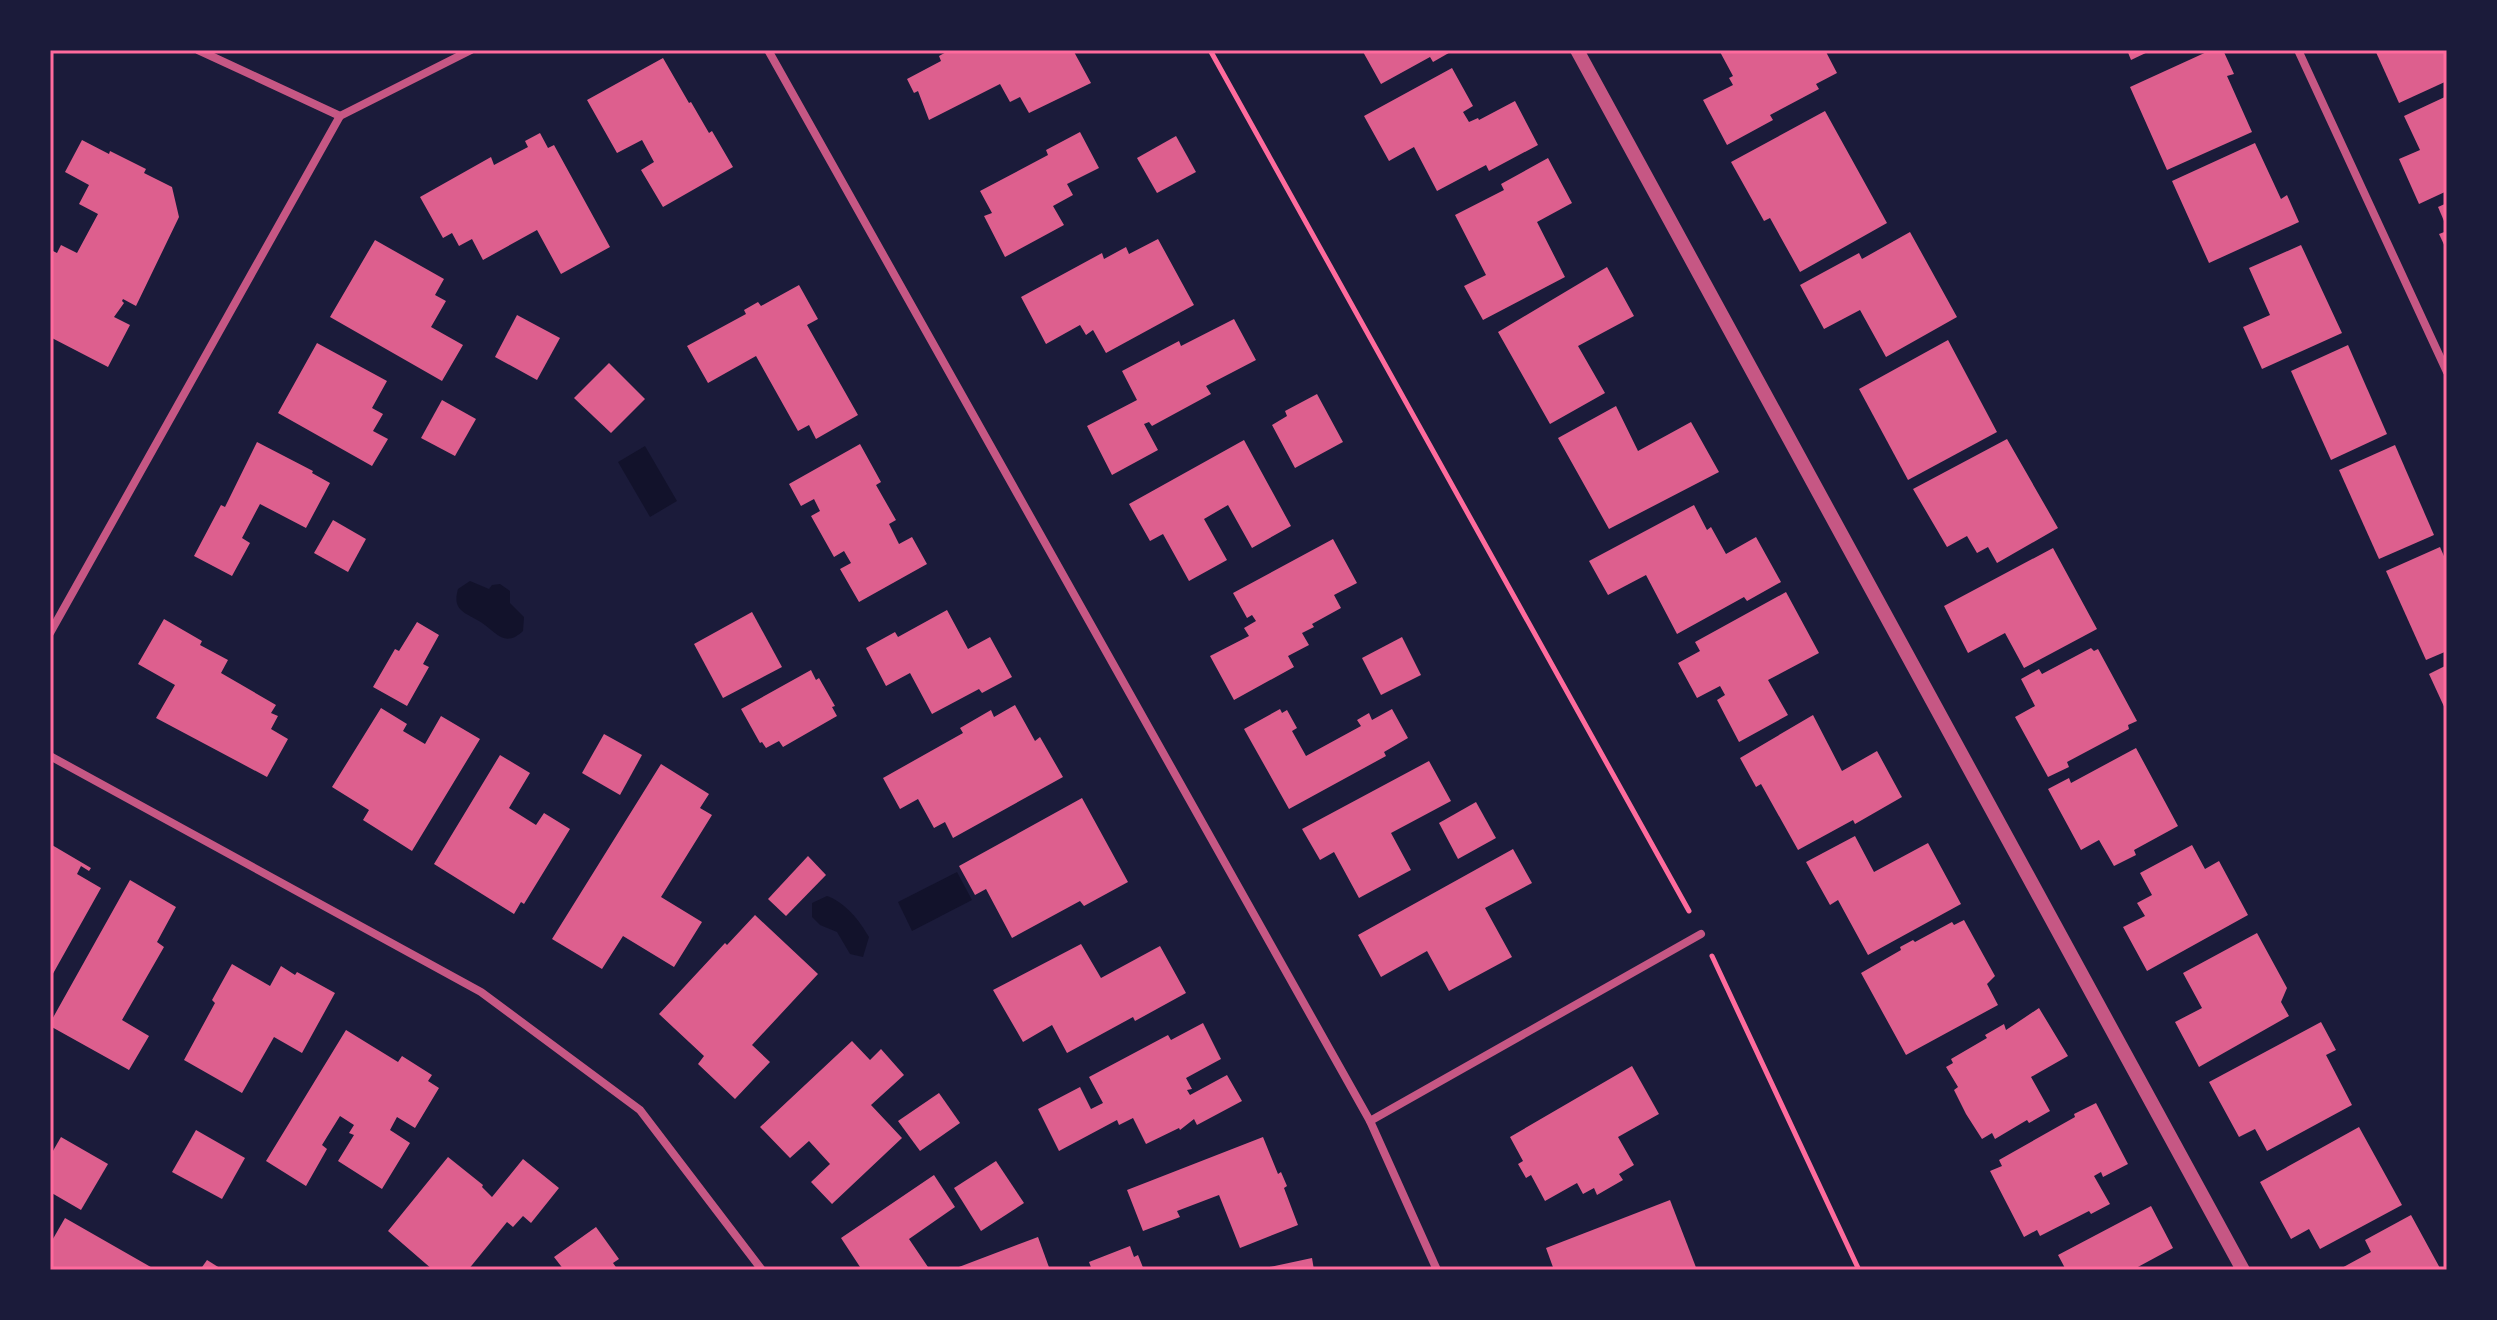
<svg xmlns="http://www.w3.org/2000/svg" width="2497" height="1320" font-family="Figtree,sans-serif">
  <rect width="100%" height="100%" fill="#1b1b3a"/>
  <g fill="#12122b">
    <path d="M645,446L677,501L650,517L618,462Z"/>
    <path d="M470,581L489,589L492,585L500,584L510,591V603L524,617L523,631C504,649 496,631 479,621C464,612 452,610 458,589Z"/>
    <path d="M957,872L972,900L912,931L898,902Z"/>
    <path d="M827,896C845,902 860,921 869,937L863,957L850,954L837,932L820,925L812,917V903Z"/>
  </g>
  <g fill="#dd5f8e">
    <path d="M950,50H1073L1091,83L1029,113L1020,97L1010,102L1000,84L929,120L918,91L914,93L907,79L941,61L939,56Z"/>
    <path d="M1362,50H1454L1433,62L1430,57L1381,84Z"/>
    <path d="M1719,50H1825L1837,73L1816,84L1819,89L1770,115L1773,120L1727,145L1703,100L1733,85L1729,78L1733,76Z"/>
    <path d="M2127,50H2152L2131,60Z"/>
    <path d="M2211,50H2223L2234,74L2227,76L2252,132L2167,170L2130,87Z"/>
    <path d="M2375,50H2447V81L2399,103Z"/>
    <path d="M663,58L689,103L691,102L709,133L712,131L733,167L663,207L641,170L654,162L642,140L617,153L587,100Z"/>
    <path d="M1452,68L1473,106L1463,112L1469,122L1478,118L1479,120L1515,101L1538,145L1489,171L1486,165L1437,191L1414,147L1389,161L1364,116Z"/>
    <path d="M2447,96V191L2419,204L2399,159L2420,150L2404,116Z"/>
    <path d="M1825,111L1887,223L1800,272L1770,218L1764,221L1731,162Z"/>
    <path d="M1080,132L1099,168L1067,184L1073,195L1053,206L1064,225L1005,257L984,216L992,213L980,191L1048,155L1046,150Z"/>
    <path d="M540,133L548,148L554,145L610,247L561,274L537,230L483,260L472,239L459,246L452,233L443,238L420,197L491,157L494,165L528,147L525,141Z"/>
    <path d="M1176,136L1196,172L1157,193L1137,158Z"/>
    <path d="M82,140L109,154L110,151L146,169L144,173L172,187L179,217L136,306L123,299L122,301L124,303L114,317L130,325L108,367L50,337V252L51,250L57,253L61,245L77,253L98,214L79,204L89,185L65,172Z"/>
    <path d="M2255,143L2281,199L2287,195L2299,222L2209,263L2172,181Z"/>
    <path d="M1548,158L1572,203L1537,222L1565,277L1483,320L1464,286L1486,275L1455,215L1504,190L1501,184Z"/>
    <path d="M2447,203V228L2438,207Z"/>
    <path d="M2447,231V251L2439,234Z"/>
    <path d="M1910,232L1957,317L1886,357L1860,310L1824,329L1800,285L1859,253L1862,259Z"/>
    <path d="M1158,239L1194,305L1106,353L1093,330L1086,335L1080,325L1046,344L1021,297L1102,253L1104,259L1126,247L1129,254Z"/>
    <path d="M375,240L444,279L435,295L446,301L431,327L463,345L442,381L330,317Z"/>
    <path d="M2301,245L2342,333L2262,369L2243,327L2270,315L2249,268Z"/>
    <path d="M1607,267L1634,316L1578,346L1605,393L1550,424L1498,332Z"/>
    <path d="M799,285L818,319L807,325L858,415L816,439L809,425L798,431L756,356L708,383L687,346L746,314L744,310L758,302L761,306Z"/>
    <path d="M517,315L560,338L537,380L495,357Z"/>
    <path d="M1234,319L1256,360L1206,386L1211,394L1152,426L1149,422L1144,424L1158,450L1112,475L1087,426L1137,400L1122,371L1179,341L1181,346Z"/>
    <path d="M1948,340L1997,432L1908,480L1859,389Z"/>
    <path d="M317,343L387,381L372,408L383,414L373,431L388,439L372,466L278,413Z"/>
    <path d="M2348,345L2387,434L2331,460L2291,371Z"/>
    <path d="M609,363L645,399L611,433L574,398Z"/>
    <path d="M1317,394L1343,442L1295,468L1272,425L1287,416L1285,411Z"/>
    <path d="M442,400L476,419L455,456L421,438Z"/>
    <path d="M1616,406L1638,451L1691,422L1719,472L1609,529L1558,438Z"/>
    <path d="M2007,439L2058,528L1997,563L1988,547L1977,553L1967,536L1947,547L1913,489Z"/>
    <path d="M1244,440L1291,526L1252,548L1228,505L1204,519L1227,560L1189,581L1163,534L1150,541L1129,504Z"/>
    <path d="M257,442L313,471L312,473L330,483L306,528L260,504L242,538L250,543L232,576L194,556L221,505L225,507Z"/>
    <path d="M860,444L881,482L876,485L896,520L889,524L899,544L912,537L927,564L859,602L840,569L851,563L844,551L834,557L811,516L820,511L814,499L801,506L789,484Z"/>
    <path d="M2395,445L2434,535L2379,559L2339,470Z"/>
    <path d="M1694,505L1707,530L1711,527L1726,554L1756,537L1781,582L1747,601L1744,597L1677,634L1646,575L1608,595L1589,561Z"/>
    <path d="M333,520L366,539L348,572L314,553Z"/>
    <path d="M1333,539L1357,583L1334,595L1341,608L1312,624L1314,627L1302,633L1309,645L1288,656L1294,667L1234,700L1210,656L1249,636L1244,628L1256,621L1252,615L1247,618L1233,593Z"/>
    <path d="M2440,547L2447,563V651L2426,660L2386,571Z"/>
    <path d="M2053,548L2097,629L2024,668L2005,633L1968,653L1944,606Z"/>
    <path d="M1786,592L1819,653L1768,680L1788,715L1739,742L1717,700L1725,695L1720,686L1697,698L1678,663L1700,651L1695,642Z"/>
    <path d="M947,610L968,649L990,637L1012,677L982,693L979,689L932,714L910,673L886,686L866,648L895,632L898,637Z"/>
    <path d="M752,612L782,667L723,698L694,644Z"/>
    <path d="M164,619L202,641L200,645L228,660L221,673L276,705L271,713L278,716L271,729L288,739L267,777L156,718L175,685L138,664Z"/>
    <path d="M417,622L439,635L423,664L429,667L407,706L373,687L395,649L399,651Z"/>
    <path d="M1402,637L1421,675L1381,695L1362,658Z"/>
    <path d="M2091,648L2094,651L2098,649L2137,721L2128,725L2129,729L2067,762L2069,767L2048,777L2015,717L2035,706L2021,679L2039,669L2042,674Z"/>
    <path d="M2447,665V713L2429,674Z"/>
    <path d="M811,670L816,680L819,678L835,706L832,707L837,716L783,747L779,741L766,748L762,742L760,743L741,709Z"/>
    <path d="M1015,705L1035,741L1040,737L1063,777L953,838L945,822L934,828L918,799L900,809L883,778L963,733L960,728L991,710L994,717Z"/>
    <path d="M381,708L407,724L403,731L425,744L441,716L480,739L412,851L363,820L369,810L332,787Z"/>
    <path d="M1280,709L1282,713L1287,710L1297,728L1292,731L1306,756L1361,726L1357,720L1369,713L1372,720L1392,709L1408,738L1384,752L1386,756L1289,809L1244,729Z"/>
    <path d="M1813,715L1842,771L1877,751L1902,797L1855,824L1853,820L1798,850L1761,784L1756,787L1740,758Z"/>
    <path d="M604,734L642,755L620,795L582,773Z"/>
    <path d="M2136,748L2178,826L2134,850L2136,855L2114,866L2099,840L2081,850L2048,789L2069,778L2071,783Z"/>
    <path d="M500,755L530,773L509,808L536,825L544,813L570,829L524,904L521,902L514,914L434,864Z"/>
    <path d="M1429,761L1451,801L1391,833L1411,870L1359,898L1334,852L1320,860L1302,829Z"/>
    <path d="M661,764L709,794L700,808L712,815L661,897L702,922L674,967L623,936L602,969L552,939Z"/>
    <path d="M1082,798L1128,882L1084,906L1080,901L1012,938L986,889L975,895L959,866Z"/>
    <path d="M1476,802L1496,838L1458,859L1439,823Z"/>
    <path d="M1855,836L1874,872L1928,843L1961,904L1868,955L1838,900L1830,905L1806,862Z"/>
    <path d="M52,845L91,868L89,871L81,866L77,874L101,888L50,979Z"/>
    <path d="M2192,845L2205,869L2219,861L2248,915L2147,971L2123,927L2145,916L2137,903L2152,895L2140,873Z"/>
    <path d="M1513,849L1532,883L1485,908L1512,957L1449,991L1427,951L1381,977L1358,935Z"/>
    <path d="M808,856L826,875L786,916L768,899Z"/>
    <path d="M130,880L176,907L157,942L164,947L122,1020L149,1036L129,1070L50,1026V1023Z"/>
    <path d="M755,915L818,974L752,1045L770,1062L735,1099L698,1064L704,1056L659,1014L725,943L727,945Z"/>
    <path d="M1964,920L1995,976L1987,984L1998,1005L1906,1055L1861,973L1901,950L1900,947L1913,940L1915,942L1952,922L1954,925Z"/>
    <path d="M2257,933L2287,988L2281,1002L2289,1016L2199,1067L2175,1022L2202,1008L2183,973Z"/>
    <path d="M1081,944L1101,978L1160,946L1186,993L1135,1021L1133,1017L1067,1053L1052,1025L1023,1042L993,990Z"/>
    <path d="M232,964L270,986L281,966L295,975L297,972L335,993L302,1053L274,1037L242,1093L184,1060L215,1003L212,1000Z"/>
    <path d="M2039,1008L2068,1056L2031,1077L2050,1111L2029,1123L2027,1120L1995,1139L1992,1133L1982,1139L1966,1114L1954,1090L1958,1087L1946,1067L1953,1063L1951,1059L1987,1038L1985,1035L2004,1024L2006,1030Z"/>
    <path d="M2321,1022L2336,1050L2326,1055L2352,1105L2267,1151L2255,1129L2239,1137L2209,1082Z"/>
    <path d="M1203,1023L1221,1059L1186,1078L1192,1089L1187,1090L1190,1095L1227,1075L1242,1101L1197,1125L1194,1119L1180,1130L1179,1128L1146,1144L1133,1118L1119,1125L1117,1120L1059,1151L1038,1109L1080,1087L1091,1109L1103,1103L1089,1077L1168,1035L1171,1040Z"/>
    <path d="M346,1030L398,1062L402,1056L432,1075L428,1081L439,1088L415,1128L397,1117L390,1130L410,1143L382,1189L338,1161L354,1135L349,1133L354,1125L340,1116L322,1145L327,1149L306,1186L266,1161Z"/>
    <path d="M852,1041L870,1060L881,1049L904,1075L871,1105L902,1138L832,1204L811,1182L830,1164L809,1141L790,1158L760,1127Z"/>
    <path d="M1632,1066L1659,1114L1618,1137L1634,1165L1619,1174L1623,1180L1597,1195L1594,1188L1583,1194L1577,1183L1545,1201L1531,1175L1526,1178L1518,1164L1523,1161L1510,1137Z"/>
    <path d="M939,1093L960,1123L920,1151L898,1121Z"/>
    <path d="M2096,1103L2128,1164L2103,1177L2101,1172L2094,1176L2110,1204L2091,1214L2089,1211L2040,1236L2037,1230L2024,1237L1990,1171L2002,1166L1999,1160L2075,1117L2074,1114Z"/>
    <path d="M2359,1127L2402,1205L2320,1249L2309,1229L2291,1239L2260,1182Z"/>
    <path d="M196,1130L245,1158L222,1199L172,1172Z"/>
    <path d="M61,1137L108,1164L81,1210L50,1192V1156Z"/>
    <path d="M1263,1137L1278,1174L1281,1172L1287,1186L1284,1188L1298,1225L1240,1248L1219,1195L1177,1211L1180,1217L1143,1231L1127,1190Z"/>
    <path d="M448,1157L483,1185L482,1187L492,1197L523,1159L559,1188L531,1223L523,1216L513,1227L507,1222L468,1270H433L388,1231Z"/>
    <path d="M996,1161L1024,1203L981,1231L954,1188Z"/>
    <path d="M934,1175L955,1207L909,1239L930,1270H862L841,1238Z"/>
    <path d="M1670,1200L1697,1270H1554L1546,1248Z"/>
    <path d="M2151,1206L2173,1248L2136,1268L2137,1270H2066L2058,1255Z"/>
    <path d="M2411,1215L2441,1270H2338L2371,1252L2365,1240Z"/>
    <path d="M65,1218L156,1270H50V1244Z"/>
    <path d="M596,1227L619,1259L613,1263L618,1270H564L554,1257Z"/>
    <path d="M1038,1237L1050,1270H951Z"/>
    <path d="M1130,1246L1134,1257L1138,1255L1144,1270H1092L1089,1262Z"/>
    <path d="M1312,1258L1314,1270H1260V1269Z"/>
    <path d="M207,1260L223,1270H200Z"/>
  </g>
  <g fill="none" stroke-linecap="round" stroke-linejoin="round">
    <g stroke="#ff6b9d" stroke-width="5">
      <path d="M1210,50L1689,911"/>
      <path d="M1712,956L1859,1270"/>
    </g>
    <g stroke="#c65784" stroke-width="8">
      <path d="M198,50L340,116"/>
      <path d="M768,50L1370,1121L1437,1270"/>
      <path d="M2298,50L2447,372"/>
      <path d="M50,633L340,116L471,50"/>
      <path d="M50,756L481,992L640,1110L762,1270"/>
      <path d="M1370,1121L1701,934"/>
    </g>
    <path stroke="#c65784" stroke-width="14" d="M1577,50L2243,1270"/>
  </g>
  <rect width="2497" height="1320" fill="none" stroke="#1b1b3a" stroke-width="104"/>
  <rect x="52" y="52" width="2393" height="1216" fill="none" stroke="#ff6b9d" stroke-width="3"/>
</svg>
